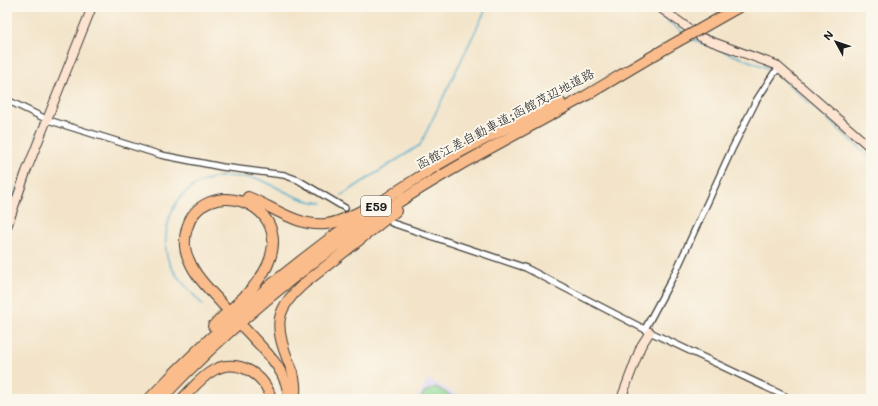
<svg xmlns="http://www.w3.org/2000/svg" width="878" height="406" font-family="Mali,'Klee One',sans-serif">
  <rect width="100%" height="100%" fill="#fbf7ec"/>
  <filter id="ink" filterUnits="userSpaceOnUse"><feTurbulence type="fractalNoise" baseFrequency=".025" numOctaves="2"/><feDisplacementMap in="SourceGraphic" scale="8" xChannelSelector="R" yChannelSelector="G"/><feConvolveMatrix kernelMatrix="1 2 1 2 8 2 1 2 1" color-interpolation-filters="sRGB"/></filter>
  <filter id="wash" filterUnits="userSpaceOnUse"><feTurbulence type="fractalNoise" baseFrequency=".012" numOctaves="4" result="noise"/><feDisplacementMap in="SourceGraphic" scale="16" xChannelSelector="R" yChannelSelector="G"/><feGaussianBlur stdDeviation="0.9" result="paint"/><feColorMatrix in="noise" values="0 0 0 0 0 0 0 0 0 0 0 0 0 0 0 0 0 1.4 0 .05"/><feComposite in="paint" operator="in"/></filter>
  <g filter="url(#wash)">
    <rect width="100%" height="100%" fill="#f3e4c9"/>
    <path fill="#ded5f5" d="M428,379L466,399H417Z"/>
    <path fill="#8ed996" stroke="#557a59" d="M436,387L457,399H421L424,392Z"/>
    <g fill="none" stroke-linecap="round" stroke-linejoin="round">
      <g stroke="#4dabcc" stroke-width="1.5">
        <path d="M648,7L684,33"/>
        <path d="M691,39L773,70"/>
        <path d="M776,73L871,158"/>
        <path d="M36,137L42,121"/>
        <path d="M342,195L420,145L487,7"/>
        <path d="M7,214L17,187"/>
        <path d="M203,305C177,276 157,263 169,220C178,188 207,173 239,177C245,178 252,178 258,179C282,188 295,201 323,203"/>
      </g>
    </g>
  </g>
  <g filter="url(#ink)">
    <g fill="none" stroke-linecap="round" stroke-linejoin="round">
      <path stroke="#c8bca6" stroke-width="10" stroke-dasharray="10 5" stroke-linecap="butt" d="M219,310L240,332"/>
      <defs>
        <g id="street">
          <path d="M7,100L48,120L161,155L222,167L284,175L298,180L345,208"/>
          <path d="M392,223L526,268L650,332L791,399"/>
          <path d="M645,329L676,271L732,149L756,101L774,73L780,68"/>
        </g>
        <g id="secondary">
          <path d="M659,7L702,38L776,65L871,148"/>
          <path d="M7,227L26,172L92,7"/>
          <path d="M621,399L641,346L650,332"/>
        </g>
        <g id="highway">
          <path d="M702,28L739,7"/>
          <path d="M248,197C273,207 298,227 326,224C339,223 352,215 363,210"/>
          <path d="M213,326C233,306 261,286 270,259C290,199 202,176 187,228C184,238 184,250 189,260C196,278 212,292 224,306"/>
          <path d="M244,328C263,349 288,370 289,399"/>
          <path d="M149,399C233,310 329,233 433,168C473,143 518,123 560,102"/>
          <path d="M161,399C229,327 307,263 390,208C451,167 518,134 582,98C616,78 650,57 684,38"/>
          <path d="M182,399C192,389 201,377 214,370C237,357 266,375 271,399"/>
          <path d="M294,399C297,387 294,374 289,363C274,326 274,309 306,282L396,211"/>
        </g>
      </defs>
      <use href="#street" stroke="#3c3a36" stroke-width="8"/>
      <use href="#secondary" stroke="#3c3a36" stroke-width="10"/>
      <use href="#highway" stroke="#3c3a36" stroke-width="12"/>
      <use href="#street" stroke="#fff" stroke-width="5.5"/>
      <use href="#secondary" stroke="#fde4d1" stroke-width="8"/>
      <use href="#highway" stroke="#fabc8b" stroke-width="10"/>
      <defs>
        <path id="highway-bridge" d="M684,38L702,28"/>
      </defs>
      <use href="#highway-bridge" stroke="#3c3a36" stroke-width="12" stroke-linecap="butt"/>
      <use href="#highway-bridge" stroke="#fabc8b" stroke-width="10"/>
    </g>
  </g>
  <g text-anchor="middle" dominant-baseline="central" stroke-width="4" stroke-linejoin="round" paint-order="stroke">
    <rect fill="#fbf7ec" stroke="#5f5e5a" stroke-width="1" x="361" y="196" width="30" height="20" rx="3"/>
    <g font-size="12" font-weight="bold" fill="#1c1c1c">
      <text x="376" y="206">E59</text>
    </g>
    <g font-size="13" fill="#1c1c1c" stroke="#fbf7ec">
      <text transform="translate(505 118) rotate(-28)">函館江差自動車道;函館茂辺地道路</text>
    </g>
  </g>
  <rect width="878" height="406" fill="none" stroke="#fbf7ec" stroke-width="24"/>
  <g transform="translate(836 42) rotate(310)" stroke="#fbf7ec" stroke-width="3" paint-order="stroke">
  <path d="M0-3L7 15L0 10L-7 15Z" fill="#1c1c1c"/>
  <text y="-6" font-size="11" font-weight="bold" text-anchor="middle" fill="#1c1c1c">N</text>
  </g>
</svg>
